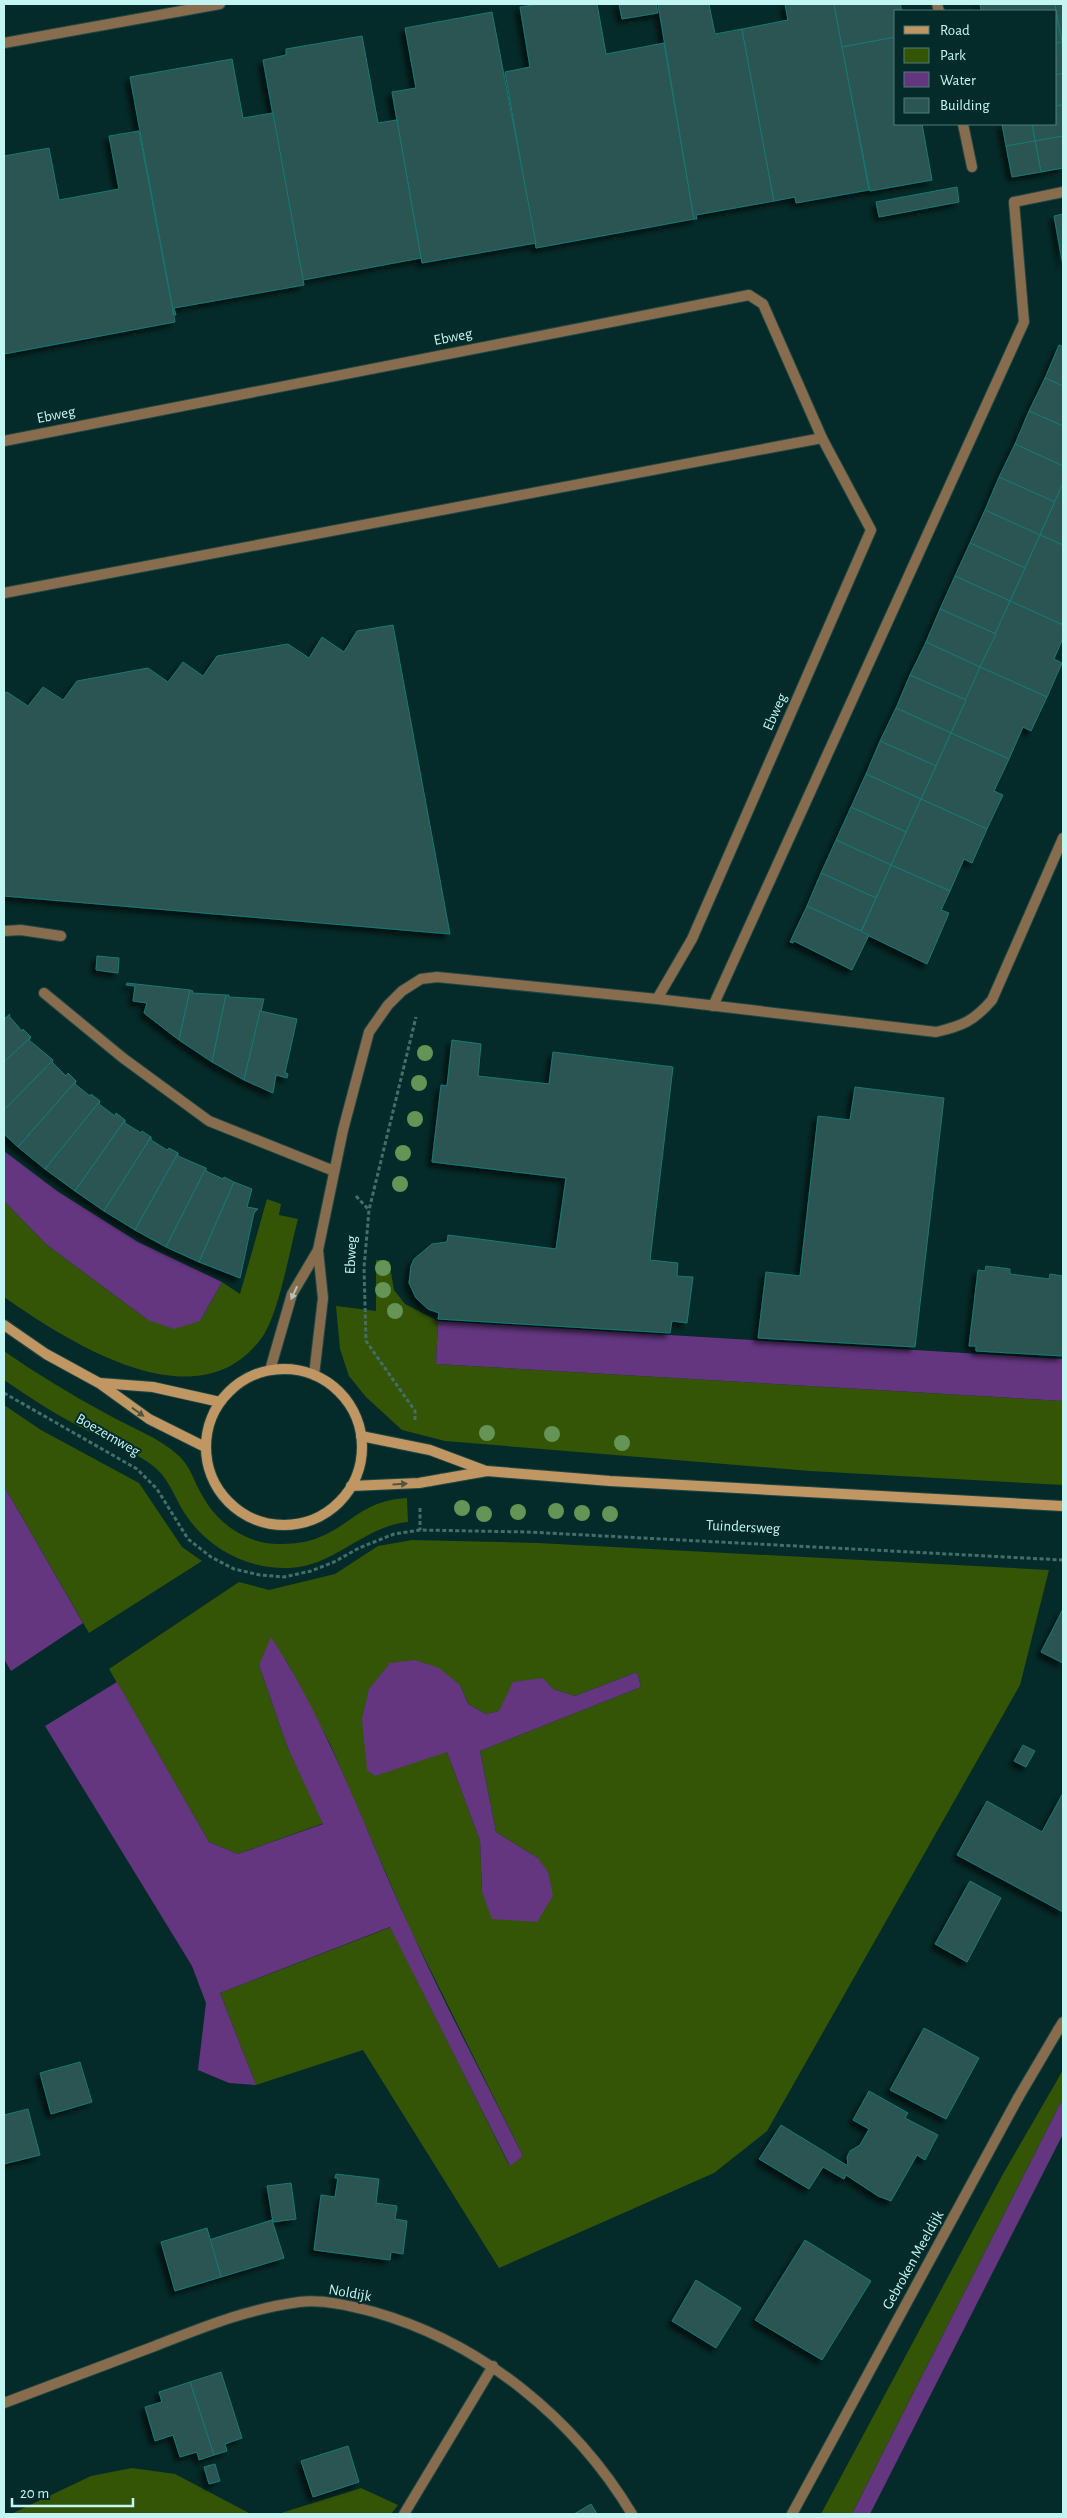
<svg xmlns="http://www.w3.org/2000/svg" width="1067" height="2518" font-family="'Alegreya Sans',sans-serif">
  <defs>
    <filter id="shadow"><feDropShadow dx="-4.5" dy="4.5" stdDeviation="2.5" flood-color="#0009"/></filter>
  </defs>
  <rect width="100%" height="100%" fill="#042b29"/>
  <g fill="#345406" fill-rule="evenodd">
    <path d="M267,1199L281,1204L279,1215L298,1219C290,1249 279,1312 263,1336C200,1427 70,1343 4,1297V1201L47,1245L148,1320L200,1321L222,1282L240,1294Z"/>
    <path d="M376,1260L389,1261L394,1290L405,1304L438,1321L436,1364L1063,1401V1485L810,1471L445,1441L402,1430L366,1397L349,1376L340,1349L336,1306L376,1311Z"/>
    <path d="M4,1351C37,1374 72,1395 107,1414C131,1428 159,1437 179,1456C191,1467 194,1482 202,1495C216,1522 246,1544 278,1544C290,1544 304,1543 315,1539C353,1525 360,1501 407,1498L408,1522C364,1526 335,1566 290,1568C245,1570 204,1546 182,1509C173,1493 167,1476 152,1465C131,1450 105,1440 82,1428C55,1414 29,1397 4,1380Z"/>
    <path d="M4,1405L41,1430L139,1483L182,1547L202,1561L89,1633L4,1486Z"/>
    <path d="M412,1540L538,1543L1049,1570L1020,1685L767,2131L714,2173L499,2268L363,2050L256,2085L220,1993L391,1927L509,2165L523,2156L410,1929L330,1744L285,1659L259,1665L287,1746L324,1823L238,1854L209,1842L109,1669L239,1582L269,1590L335,1574L378,1546ZM637,1672L641,1687L480,1751L496,1832L538,1858L482,1892L480,1841L447,1752L460,1685L468,1704L486,1714L499,1711L553,1689L575,1696Z"/>
    <path d="M1063,2070V2098L852,2514H821L1003,2174Z"/>
    <path d="M132,2468L175,2474L251,2514H11L91,2476Z"/>
    <path d="M361,2488L398,2505L391,2514H278Z"/>
  </g>
  <g fill="#63367f">
    <path d="M4,1151L57,1191L138,1242L222,1282L200,1321L174,1329L148,1320L47,1245L4,1201Z"/>
    <path d="M438,1321L1063,1359V1401L436,1364Z"/>
    <path d="M4,1486L83,1623L11,1671L4,1659Z"/>
    <path d="M271,1637C330,1727 365,1831 410,1928C445,2005 485,2080 523,2156L510,2166L390,1927L220,1993L256,2085L229,2083L198,2070L206,2003L192,1966L45,1726L117,1682L209,1842L238,1854L323,1824L287,1746L259,1665Z"/>
    <path d="M415,1660L439,1668L460,1685L468,1704L486,1714L499,1711L513,1682L543,1678L553,1689L575,1696L637,1672L641,1687L480,1751L496,1832L538,1858L548,1872L553,1896L537,1922L492,1919L482,1892L480,1841L447,1752L375,1776L367,1770L362,1719L369,1689L390,1663Z"/>
    <path d="M1063,2098V2134L870,2514H852Z"/>
  </g>
  <g fill="#295552" stroke="#187975" filter="url(#shadow)">
    <path d="M540,4H597L606,54L664,43L694,219L536,248L505,72L530,67L520,7Z"/>
    <path d="M619,4H656L658,13L622,19Z"/>
    <path d="M658,4H709L715,34L742,29L774,201L696,215L697,219H694Z"/>
    <path d="M785,4H834L869,190L796,203L795,197L774,201L742,29L788,20Z"/>
    <path d="M834,4H900L902,11H896V37L842,47Z"/>
    <path d="M980,4H1055L1056,12L981,11Z"/>
    <path d="M1055,4H1063V42H1062Z"/>
    <path d="M492,12L536,243L422,263L392,92L416,88L405,28Z"/>
    <path d="M1056,12L1062,42L1056,43Z"/>
    <path d="M362,36L378,123L397,120L421,258L303,280L263,60L286,55V49Z"/>
    <path d="M896,37V124H922L932,180L870,191L842,47Z"/>
    <path d="M1062,42L1063,73L1056,75V43Z"/>
    <path d="M232,59L243,118L273,113L304,285L174,308L176,315H174L130,77Z"/>
    <path d="M1063,73V105L1056,106V75Z"/>
    <path d="M1063,105V136L1035,141L1032,124H1056V106Z"/>
    <path d="M1002,124H1032L1035,141L1006,146Z"/>
    <path d="M139,131L175,322L4,354V156L49,148L59,200L119,189L109,136Z"/>
    <path d="M1063,136V168L1041,172L1035,141Z"/>
    <path d="M1035,141L1041,172L1012,177L1006,146Z"/>
    <path d="M957,187L959,202L879,217L876,202Z"/>
    <path d="M1063,214V266L1054,216Z"/>
    <path d="M1059,345L1063,347V386L1045,378Z"/>
    <path d="M1045,378L1063,386V426L1029,411Z"/>
    <path d="M1029,411L1063,426V466L1015,444Z"/>
    <path d="M1015,444L1063,466V483L1055,502L999,477Z"/>
    <path d="M999,477L1055,502L1040,535L985,510Z"/>
    <path d="M1063,483V545L1040,535Z"/>
    <path d="M985,510L1040,535L1025,568L970,543Z"/>
    <path d="M1040,535L1063,545V625L1010,601Z"/>
    <path d="M970,543L1025,568L1010,601L955,576Z"/>
    <path d="M955,576L1010,601L996,634L940,609Z"/>
    <path d="M1010,601L1063,625V638L1054,659L1062,663L1047,697L980,667Z"/>
    <path d="M940,609L996,634L980,667L926,642Z"/>
    <path d="M393,625L450,934L4,896V693L7,692L28,706L43,687L63,700L77,681L148,668L168,682L183,662L203,676L217,656L288,644L309,658L322,637L344,652L357,631Z"/>
    <path d="M926,642L980,667L966,700L910,675Z"/>
    <path d="M980,667L1047,697L1031,731L1023,727L1009,759L951,733Z"/>
    <path d="M910,675L966,700L951,733L896,708Z"/>
    <path d="M896,708L951,733L936,766L880,741Z"/>
    <path d="M951,733L1009,759L994,791L1003,795L987,829L921,799Z"/>
    <path d="M880,741L936,766L921,799L866,774Z"/>
    <path d="M866,774L921,799L906,832L851,807Z"/>
    <path d="M921,799L987,829L972,863L964,859L950,891L891,865Z"/>
    <path d="M851,807L906,832L891,865L836,840Z"/>
    <path d="M836,840L891,865L876,898L821,873Z"/>
    <path d="M891,865L950,891L941,910L949,913L927,964L861,932Z"/>
    <path d="M821,873L876,898L861,931L807,906Z"/>
    <path d="M807,906L869,935L852,970L794,941L793,943L790,942Z"/>
    <path d="M97,956L119,958L118,973L96,970Z"/>
    <path d="M127,983L190,990L179,1040L144,1013L147,1003L133,1001L135,986L126,985Z"/>
    <path d="M190,990L193,991L192,993L226,995L212,1062L179,1040Z"/>
    <path d="M226,995H229V997L264,999L244,1080L212,1062Z"/>
    <path d="M260,1011L297,1019L285,1073L288,1074L287,1078L276,1075L273,1093L244,1080Z"/>
    <path d="M10,1014L9,1016L22,1031L23,1029L31,1037L4,1062V1019Z"/>
    <path d="M31,1037L29,1040L53,1060L4,1110V1062Z"/>
    <path d="M452,1040L481,1044L478,1076L549,1084L553,1052L673,1067L650,1260L678,1263L677,1276L693,1277L687,1323L672,1321L670,1333L438,1319L439,1313L428,1309L416,1298L409,1283L411,1266L414,1259L432,1244L447,1242L448,1235L556,1249L566,1178L432,1162L441,1085L447,1086Z"/>
    <path d="M53,1060L52,1062L66,1076L68,1073L76,1081L18,1147L4,1134V1110Z"/>
    <path d="M76,1081L75,1084L90,1096L91,1094L100,1101L45,1169L18,1147Z"/>
    <path d="M855,1087L944,1098L915,1347L758,1338L766,1272L800,1276L818,1116L850,1120Z"/>
    <path d="M100,1101L99,1104L115,1116L116,1113L125,1120L75,1191L45,1169Z"/>
    <path d="M125,1120V1123L141,1133L142,1131L151,1137L104,1211L75,1191Z"/>
    <path d="M151,1137V1140L167,1150L169,1148L178,1153L135,1230L104,1211Z"/>
    <path d="M178,1153V1156L206,1168L166,1247L135,1230Z"/>
    <path d="M206,1168V1171L223,1179L224,1177L234,1182L199,1262L166,1247Z"/>
    <path d="M234,1182L252,1189L247,1207L258,1209L254,1213L240,1278L199,1262Z"/>
    <path d="M986,1266L1010,1269V1274L1049,1279L1050,1274L1063,1276V1356L976,1351V1346H969L978,1270L985,1271Z"/>
    <path d="M1063,1609V1663L1041,1652Z"/>
    <path d="M1023,1745L1035,1751L1026,1767L1014,1761Z"/>
    <path d="M1063,1793V1912L957,1855L987,1801L1042,1832Z"/>
    <path d="M970,1881L1001,1898L967,1962L935,1944Z"/>
    <path d="M924,2028L979,2058L946,2119L890,2090Z"/>
    <path d="M80,2062L92,2102L51,2114L40,2073Z"/>
    <path d="M869,2091L908,2113L905,2118L938,2135L925,2160L917,2155L891,2201L878,2196L846,2175L844,2179L823,2167L809,2189L759,2159L781,2125L848,2166L847,2157L850,2151L860,2145L869,2129L853,2120Z"/>
    <path d="M28,2109L40,2155L4,2164V2115Z"/>
    <path d="M336,2174L379,2179L376,2203L397,2206L395,2219L407,2221L403,2254L391,2252L390,2260L314,2250L321,2195L335,2197L338,2178H335Z"/>
    <path d="M291,2183L296,2219L273,2222L267,2186Z"/>
    <path d="M272,2220L284,2258L221,2277L209,2240Z"/>
    <path d="M207,2228L221,2277L175,2291L161,2242Z"/>
    <path d="M805,2240L871,2281L822,2360L755,2320Z"/>
    <path d="M696,2280L741,2308L716,2348L672,2321Z"/>
    <path d="M221,2372L242,2438L225,2444L227,2451L214,2455L190,2382Z"/>
    <path d="M190,2382L214,2455L199,2460L197,2452L180,2457L173,2435L155,2441L145,2407L162,2402L159,2392Z"/>
    <path d="M348,2446L359,2482L313,2497L301,2461Z"/>
    <path d="M215,2464L220,2481L209,2484L204,2467Z"/>
    <path d="M591,2504L597,2514H574Z"/>
  </g>
  <g fill="none" stroke-linecap="round" stroke-linejoin="round">
    <defs>
      <g id="service">
        <path d="M937,4L939,11"/>
        <path d="M963,124L972,167"/>
        <path d="M4,441L749,295L763,304L822,438L871,530L692,939L657,999"/>
        <path d="M4,593L822,438"/>
        <path d="M4,931L21,930L61,936"/>
        <path d="M44,993L123,1058L209,1121L334,1171"/>
        <path d="M713,1006L1024,322L1014,202L1063,192"/>
        <path d="M1018,2098L1058,2030"/>
      </g>
      <g id="minor">
        <path d="M4,43L220,4"/>
        <path d="M270,1370L292,1294L318,1250L343,1130L369,1032L388,1005L402,991L421,979L437,977L657,999L936,1032C962,1026 974,1021 992,1000L1063,838"/>
        <path d="M314,1375L323,1298L318,1250"/>
        <path d="M1058,2030L1063,2022"/>
        <path d="M4,2403C54,2384 105,2365 155,2346C204,2327 247,2309 299,2302C323,2299 351,2306 374,2312C482,2343 574,2418 632,2514"/>
        <path d="M404,2514L493,2366"/>
        <path d="M792,2514L1018,2098"/>
      </g>
      <g id="secondary">
        <path d="M4,1325L46,1354L99,1383L149,1419L205,1447"/>
        <circle cx="284" cy="1447" r="78"/>
        <path d="M100,1383L153,1387L220,1402"/>
        <path d="M361,1436L430,1450L486,1471"/>
        <path d="M351,1486L419,1483L487,1471L610,1481L1063,1506"/>
      </g>
    </defs>
    <use href="#service" stroke="#1f4745" stroke-width="12"/>
    <use href="#minor" stroke="#1f4745" stroke-width="12"/>
    <use href="#secondary" stroke="#1f4745" stroke-width="12"/>
    <g stroke="#436e6b" stroke-width="3" stroke-dasharray="4 2.5" stroke-linecap="butt">
      <path d="M356,1196L369,1210"/>
      <path d="M4,1393L137,1469L157,1489L188,1539L211,1557L234,1569L260,1575L284,1577L311,1571L334,1562L359,1548L394,1534L420,1530L528,1532L1063,1560"/>
      <path d="M415,1420V1411L366,1341L364,1268L369,1210L416,1017"/>
      <path d="M420,1508V1530"/>
    </g>
    <use href="#service" stroke="#876d4e" stroke-width="10"/>
    <use href="#minor" stroke="#876d4e" stroke-width="10"/>
    <use href="#secondary" stroke="#c09663" stroke-width="10"/>
  </g>
  <g fill="#649456">
    <circle cx="425" cy="1053" r="8"/>
    <circle cx="419" cy="1083" r="8"/>
    <circle cx="415" cy="1119" r="8"/>
    <circle cx="403" cy="1153" r="8"/>
    <circle cx="400" cy="1184" r="8"/>
    <circle cx="383" cy="1268" r="8"/>
    <circle cx="383" cy="1290" r="8"/>
    <circle cx="395" cy="1311" r="8"/>
    <circle cx="487" cy="1433" r="8"/>
    <circle cx="552" cy="1434" r="8"/>
    <circle cx="622" cy="1443" r="8"/>
    <circle cx="462" cy="1508" r="8"/>
    <circle cx="556" cy="1511" r="8"/>
    <circle cx="518" cy="1512" r="8"/>
    <circle cx="582" cy="1513" r="8"/>
    <circle cx="484" cy="1514" r="8"/>
    <circle cx="610" cy="1514" r="8"/>
  </g>
  <defs><path id="oneway-solid" d="M-6-.8H1V-3.2L6.5 0L1 3.2V.8H-6Z" transform="scale(1.25)"/></defs>
  <use fill="#aec6b9" href="#oneway-solid" transform="translate(294 1293) rotate(115)"/>
  <g fill="#4f5640">
    <use href="#oneway-solid" transform="translate(138 1412) rotate(36)"/>
    <use href="#oneway-solid" transform="translate(400 1484) rotate(-3)"/>
  </g>
  <g text-anchor="middle" dominant-baseline="central" stroke-width="4" stroke-linejoin="round" paint-order="stroke">
    <g font-size="15" fill="#c3f6f2" stroke="#042b29">
      <text transform="translate(453 337) rotate(-11)">Ebweg</text>
      <text transform="translate(56 415) rotate(-11)">Ebweg</text>
      <text transform="translate(775 712) rotate(-66)">Ebweg</text>
      <text transform="translate(351 1255) rotate(-87)">Ebweg</text>
      <text transform="translate(108 1435) rotate(30)">Boezemweg</text>
      <text transform="translate(743 1527) rotate(3)">Tuindersweg</text>
      <text transform="translate(913 2260) rotate(-61)">Gebroken Meeldijk</text>
      <text transform="translate(350 2293) rotate(10)">Noldijk</text>
    </g>
  </g>
  <rect width="1067" height="2518" fill="none" stroke="#c3f6f2" stroke-width="10"/>
  <rect x="894" y="10" width="162" height="115" fill="#042b29" stroke="#507c79"/>
  <rect x="904" y="26" width="25" height="8" fill="#c09663" stroke="#507c79"/>
  <text x="940" y="35" font-size="15" fill="#c3f6f2">Road</text>
  <rect x="904" y="48" width="25" height="15" fill="#345406" stroke="#507c79"/>
  <text x="940" y="60" font-size="15" fill="#c3f6f2">Park</text>
  <rect x="904" y="72" width="25" height="15" fill="#63367f" stroke="#507c79"/>
  <text x="940" y="85" font-size="15" fill="#c3f6f2">Water</text>
  <rect x="904" y="98" width="25" height="15" fill="#295552" stroke="#507c79"/>
  <text x="940" y="110" font-size="15" fill="#c3f6f2">Building</text>
  <path d="M12 2498v8h121v-8" fill="none" stroke="#c3f6f2" stroke-width="2.5"/>
  <text x="20" y="2498" font-size="15" fill="#c3f6f2" stroke="#042b29" stroke-width="4" paint-order="stroke">20 m</text>
</svg>
